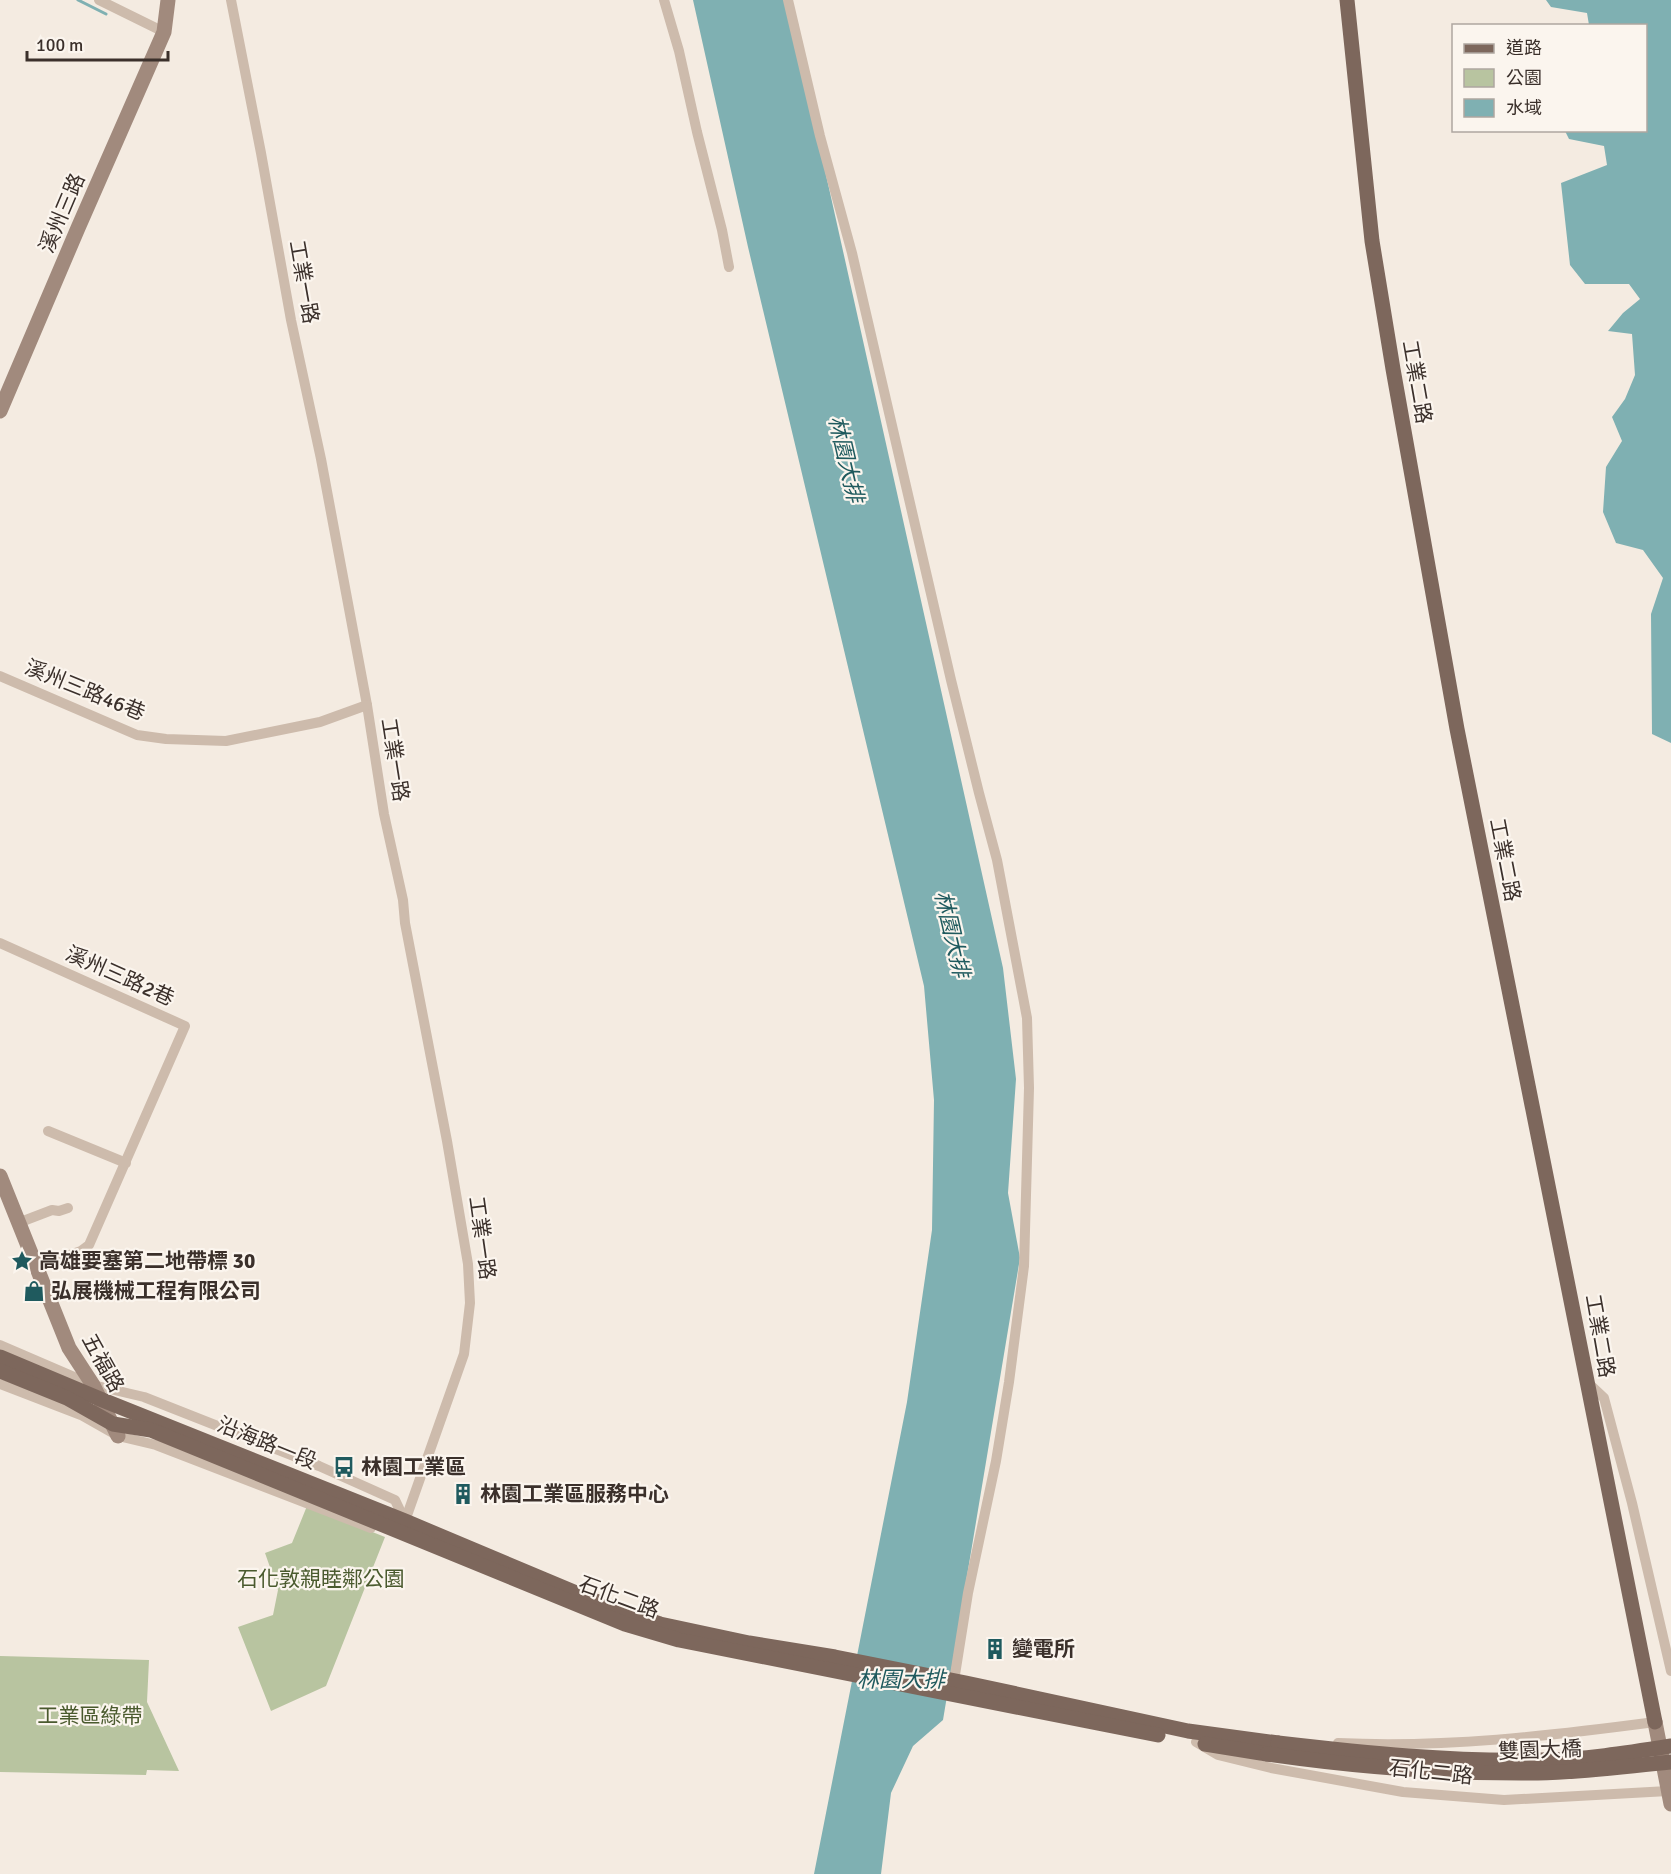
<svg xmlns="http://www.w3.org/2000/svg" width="1671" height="1874" font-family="Signika,'Noto Sans TC',sans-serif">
  <rect width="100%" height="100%" fill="#f4ebe1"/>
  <g fill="#b8c4a0">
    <path d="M307,1506L385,1537L326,1686L271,1711L238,1627L273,1615L278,1590L265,1553L292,1543Z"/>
    <path d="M0,1656L149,1660L147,1702L179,1771L147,1770L146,1775L0,1772Z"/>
  </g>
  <g fill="#7fb0b2">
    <path d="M693,0H787L1003,968L1016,1079L1008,1193L1020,1258L943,1720L913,1746L891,1793L881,1874H814L907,1402L932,1230L934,1100L924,986L748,247Z"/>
    <path d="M1546,0H1671V743L1652,734L1651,614L1663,578L1643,550L1616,543L1603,512L1606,467L1622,441L1612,417L1625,399L1635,375L1632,334L1608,331L1623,313L1640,299L1629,284H1585L1570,265L1561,183L1607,165L1604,146L1569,139L1565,131L1646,130V26L1589,25L1587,13L1551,7Z"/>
  </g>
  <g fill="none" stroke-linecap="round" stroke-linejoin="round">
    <path stroke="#7fb0b2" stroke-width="3" d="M78,0L106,14"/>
    <g stroke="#cdbbac" stroke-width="10">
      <path d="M99,0L164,32"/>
      <path d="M231,0L261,153L291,320L321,459L367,705L384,814L403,900L405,923L447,1141L468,1264L470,1303L464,1354L405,1521"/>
      <path d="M664,0L679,51L697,132L722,230L729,267"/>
      <path d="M788,0L820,136L852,253L951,680L979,793L997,860L1027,1018L1029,1088L1024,1266L1009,1382L996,1461L968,1593L954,1681"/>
      <path d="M0,676L137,735L166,739L226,741L320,722L367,705"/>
      <path d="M0,943L185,1026L89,1245L81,1251L36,1267"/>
      <path d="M48,1131L126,1163"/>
      <path d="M18,1223L52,1210L59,1211L68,1208"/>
      <path d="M0,1345L93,1385L144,1397L319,1466L395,1500L405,1521"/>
      <path d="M1588,1383L1604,1398L1632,1503L1671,1671"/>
      <path d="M0,1384L81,1415L118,1436L156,1445L371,1528"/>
      <path d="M1196,1742L1218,1755L1271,1768L1403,1792L1504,1800L1668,1791"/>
      <path d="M1338,1743C1445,1748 1549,1736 1655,1722"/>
    </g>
    <g stroke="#a18a7d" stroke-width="15">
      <path d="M0,411L78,228L164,32L168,0"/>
      <path d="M0,1176L69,1348L93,1385L118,1436"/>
      <path d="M1655,1722L1671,1804"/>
    </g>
    <g stroke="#7d675c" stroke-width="15">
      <path d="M1347,0L1372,241L1393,369L1457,729L1655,1722"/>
      <path d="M0,1357L100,1399L405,1521L588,1598L623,1612L660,1624L749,1643L835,1657L966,1683L1188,1731L1278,1743"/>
      <path d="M0,1371L67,1398L113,1424L151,1430L625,1624L679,1640L1158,1735"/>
      <path d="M1205,1744L1267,1754"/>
    </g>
    <g stroke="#7d675c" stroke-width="15">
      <path d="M1278,1743C1365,1753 1451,1762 1539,1760C1583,1760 1627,1753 1671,1746"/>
      <path d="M1267,1754C1357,1767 1447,1774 1538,1773C1582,1772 1627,1766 1671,1762"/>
    </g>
  </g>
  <defs>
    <symbol id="sight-bare" viewBox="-9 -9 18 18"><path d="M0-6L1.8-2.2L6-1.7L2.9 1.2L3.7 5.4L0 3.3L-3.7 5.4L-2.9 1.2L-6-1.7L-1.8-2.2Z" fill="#1f5a5e" stroke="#fbf5ee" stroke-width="2.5" paint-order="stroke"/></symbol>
    <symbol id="shop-bare" viewBox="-9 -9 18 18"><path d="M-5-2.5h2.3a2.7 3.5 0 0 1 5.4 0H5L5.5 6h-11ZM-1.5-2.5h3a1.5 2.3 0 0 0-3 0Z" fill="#1f5a5e" stroke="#fbf5ee" stroke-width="2.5" paint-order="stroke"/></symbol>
    <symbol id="bus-bare" viewBox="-9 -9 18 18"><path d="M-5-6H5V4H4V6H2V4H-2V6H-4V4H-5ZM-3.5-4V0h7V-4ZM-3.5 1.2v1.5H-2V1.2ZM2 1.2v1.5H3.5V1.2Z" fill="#1f5a5e" stroke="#fbf5ee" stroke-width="2.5" paint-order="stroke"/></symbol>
    <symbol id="building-bare" viewBox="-9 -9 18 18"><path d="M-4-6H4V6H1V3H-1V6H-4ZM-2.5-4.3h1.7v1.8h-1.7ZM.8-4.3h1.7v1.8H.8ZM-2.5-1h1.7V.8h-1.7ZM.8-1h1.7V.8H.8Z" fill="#1f5a5e" stroke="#fbf5ee" stroke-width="2.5" paint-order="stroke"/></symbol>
  </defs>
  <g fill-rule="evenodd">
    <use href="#sight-bare" x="7" y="1246" width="30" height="30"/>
    <use href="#shop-bare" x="19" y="1276" width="30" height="30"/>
    <use href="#bus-bare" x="329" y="1452" width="30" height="30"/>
    <use href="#building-bare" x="448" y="1479" width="30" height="30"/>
    <use href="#building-bare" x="980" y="1634" width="30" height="30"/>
  </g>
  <g text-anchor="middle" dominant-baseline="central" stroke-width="4.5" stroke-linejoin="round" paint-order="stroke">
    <g font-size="21" fill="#3b302b" stroke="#fbf5ee">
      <text transform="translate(62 213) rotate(-67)">溪州三路</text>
      <text transform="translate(304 282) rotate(80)">工業一路</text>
      <text transform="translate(1417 382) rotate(80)">工業二路</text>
      <text transform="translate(85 690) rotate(22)">溪州三路46巷</text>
      <text transform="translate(395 760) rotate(81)">工業一路</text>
      <text transform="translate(1505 860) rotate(79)">工業二路</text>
      <text transform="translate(120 976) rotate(24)">溪州三路2巷</text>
      <text transform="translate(482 1238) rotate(82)">工業一路</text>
      <text transform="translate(1600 1336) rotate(80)">工業二路</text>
      <text transform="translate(103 1363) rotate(61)">五福路</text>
      <text transform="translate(267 1443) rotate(22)">沿海路一段</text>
      <text transform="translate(619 1597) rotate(20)">石化二路</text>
      <text transform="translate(1540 1750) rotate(-2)">雙園大橋</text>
      <text transform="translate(1431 1772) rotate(6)">石化二路</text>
    </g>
    <g font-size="21" font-weight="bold" fill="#3b302b" stroke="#fbf5ee" text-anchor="start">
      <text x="39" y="1261">高雄要塞第二地帶標 30</text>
      <text x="51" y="1291">弘展機械工程有限公司</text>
      <text x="361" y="1467">林園工業區</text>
      <text x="480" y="1494">林園工業區服務中心</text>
      <text x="1012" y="1649">變電所</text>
    </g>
    <g font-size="21" fill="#4a5a2e" stroke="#fbf5ee">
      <text x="321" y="1579">石化敦親睦鄰公園</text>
      <text x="90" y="1716">工業區綠帶</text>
    </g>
    <g font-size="22" font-style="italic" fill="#1f5a5e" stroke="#fbf5ee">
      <text transform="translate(846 459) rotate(77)">林園大排</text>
      <text transform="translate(952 934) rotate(77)">林園大排</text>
      <text x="901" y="1679">林園大排</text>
    </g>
  </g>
  <rect x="1452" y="24" width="195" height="108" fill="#fbf5ee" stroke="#aea6a0" stroke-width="1.5"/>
  <rect x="1464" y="44" width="30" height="9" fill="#7d675c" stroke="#aea6a0" stroke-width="1.5"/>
  <text x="1506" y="54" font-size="18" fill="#3b302b">道路</text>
  <rect x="1464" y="69" width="30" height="18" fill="#b8c4a0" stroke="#aea6a0" stroke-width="1.5"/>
  <text x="1506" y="84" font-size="18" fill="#3b302b">公園</text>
  <rect x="1464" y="99" width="30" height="18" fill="#7fb0b2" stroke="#aea6a0" stroke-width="1.5"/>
  <text x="1506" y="114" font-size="18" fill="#3b302b">水域</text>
  <path d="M27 51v9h141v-9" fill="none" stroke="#3b302b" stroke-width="3"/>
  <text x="36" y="51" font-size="18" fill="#3b302b" stroke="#fbf5ee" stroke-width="4.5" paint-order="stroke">100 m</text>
</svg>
